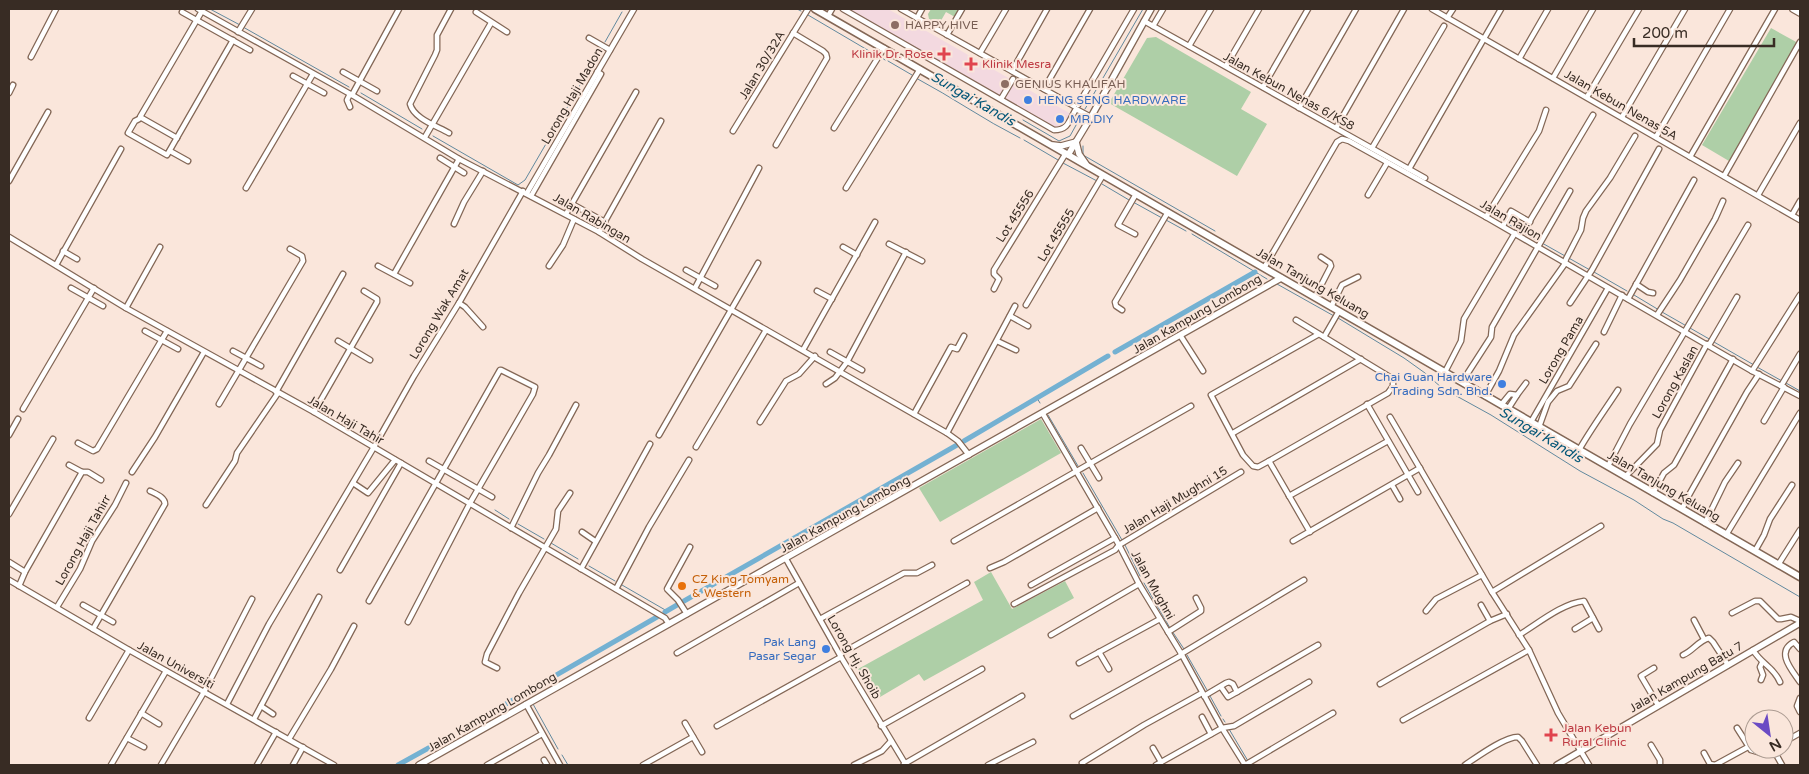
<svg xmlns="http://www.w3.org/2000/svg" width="1809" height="774" font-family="'Varela Round',sans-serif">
  <rect width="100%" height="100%" fill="#fae6db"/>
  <path fill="#f3d9e0" d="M847,9H888L1071,114L1065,126L1062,128H1054Z"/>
  <g fill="#aecfa7">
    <path d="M931,9H960L955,17L946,12L939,24L929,19L928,14Z"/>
    <path d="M1771,28L1798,43L1729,161L1702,145Z"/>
    <path d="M1156,37L1251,92L1241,109L1267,124L1237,176L1109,103L1147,38Z"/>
    <path d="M1041,419L1061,453L940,522L919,488Z"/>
    <path d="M991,572L1012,609L1065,581L1074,598L924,681L919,674L875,700L858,669L983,600L974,582Z"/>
  </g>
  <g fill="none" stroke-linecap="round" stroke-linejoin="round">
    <g stroke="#62899e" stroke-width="1">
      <path d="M210,9L240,25"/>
      <path d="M797,9L801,11"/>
      <path d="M808,15L876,55"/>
      <path d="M243,27L349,87"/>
      <path d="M605,42L622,12"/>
      <path d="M881,57L885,60"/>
      <path d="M888,61L912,75"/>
      <path d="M916,78C952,97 984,120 1020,138"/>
      <path d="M361,93L422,129"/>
      <path d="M1085,109L1143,9"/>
      <path d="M1023,120L1059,141L1070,136L1080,118"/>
      <path d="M433,136L518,185L525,180L601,49"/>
      <path d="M1024,140L1058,160"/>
      <path d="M1083,146V155L1215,231"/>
      <path d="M1063,163L1097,181"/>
      <path d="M1102,184L1129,200"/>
      <path d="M1133,202L1162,218"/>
      <path d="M1166,220L1186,231"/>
      <path d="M1508,224L1538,241"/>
      <path d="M1192,234L1267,279"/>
      <path d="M1542,243L1590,270"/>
      <path d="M1594,272L1627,291"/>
      <path d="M1277,284L1334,316"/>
      <path d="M1634,295L1659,310"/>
      <path d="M1662,312L1711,340"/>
      <path d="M1338,318L1404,358L1425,373L1442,388L1491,415L1580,471L1634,500L1663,519L1673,523L1800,597"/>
      <path d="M1714,342L1754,365"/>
      <path d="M1757,367L1782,381"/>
      <path d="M1786,383L1800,391"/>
      <path d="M1037,398L1040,403"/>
      <path d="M1048,415L1078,466"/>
      <path d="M1083,473L1122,540"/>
      <path d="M495,510L509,519"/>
      <path d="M518,524L544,539"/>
      <path d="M551,543L578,559"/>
      <path d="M1125,545L1140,576"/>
      <path d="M589,566L615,581"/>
      <path d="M1144,583L1170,628"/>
      <path d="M622,585L667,611"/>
      <path d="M1172,631L1184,649"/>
      <path d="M1187,655L1207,690"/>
      <path d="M1210,696L1221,716"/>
      <path d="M533,704L558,749"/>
      <path d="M1223,719L1225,722"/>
      <path d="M1229,729L1248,761"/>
      <path d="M562,755L568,765"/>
    </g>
    <g stroke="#74b1d2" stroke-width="5">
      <path d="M1115,352L1255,272"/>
      <path d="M964,441L1108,356"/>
      <path d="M684,601L957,445"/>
      <path d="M665,612L677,605"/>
      <path d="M459,731L657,617"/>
      <path d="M398,765L452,735"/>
    </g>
    <defs>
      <g id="minor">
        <path d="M198,9L352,95L459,159L599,232L642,259L947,433L958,441L969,455"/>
        <path d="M843,9L1054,130C1069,130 1069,120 1076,109L1091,117"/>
        <path d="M901,9L1074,106"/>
        <path d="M1432,9L1800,220"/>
        <path d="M182,12L250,50"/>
        <path d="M476,12L507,32"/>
        <path d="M828,16L832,9"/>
        <path d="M917,18L922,9"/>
        <path d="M1447,18L1453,9"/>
        <path d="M1144,21L1425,178"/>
        <path d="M1153,26L1163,9"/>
        <path d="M238,32L252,9"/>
        <path d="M947,35L962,9"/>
        <path d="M589,38L610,50"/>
        <path d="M1189,46L1211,9"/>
        <path d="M980,53L1006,9"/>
        <path d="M31,57L56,9"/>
        <path d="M1519,59L1548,9"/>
        <path d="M1226,66L1259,9"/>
        <path d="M1012,71L1047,9"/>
        <path d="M343,72L377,91"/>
        <path d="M293,76L324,93"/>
        <path d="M1553,78L1593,9"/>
        <path d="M1263,87L1308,9"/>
        <path d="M1044,89L1090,9"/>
        <path d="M9,93L13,85"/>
        <path d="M352,95L399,9"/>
        <path d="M1587,97L1639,9"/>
        <path d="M1001,99L1013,79"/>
        <path d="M1078,105L1134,9"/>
        <path d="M350,107L347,100L350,94"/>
        <path d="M1299,108L1356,9"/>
        <path d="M1622,117L1685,9"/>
        <path d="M139,119L135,121L128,133L167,155L233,40"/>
        <path d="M834,128L884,48"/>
        <path d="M1336,128L1404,9"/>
        <path d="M733,131L808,9"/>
        <path d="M449,133C437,126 414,119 410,104L435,55L437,50V35L451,9"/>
        <path d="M425,137L491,23"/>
        <path d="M1656,137L1730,9"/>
        <path d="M177,138L140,117L202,11"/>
        <path d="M776,145L827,58L826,54L823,51L793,33"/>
        <path d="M1372,148L1444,26"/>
        <path d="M170,151L188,161"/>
        <path d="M1690,157L1775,9"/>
        <path d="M440,158L464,173"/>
        <path d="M1409,169L1501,9"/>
        <path d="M1724,176L1800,42"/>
        <path d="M9,181L48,112"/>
        <path d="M246,188L313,74"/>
        <path d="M846,188L920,69"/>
        <path d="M527,193L634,9"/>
        <path d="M1368,195L1387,163"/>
        <path d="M1758,195L1800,123"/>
        <path d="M531,196L601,74L597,72"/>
        <path d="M572,204L605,222"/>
        <path d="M566,214L636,92"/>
        <path d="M1792,215L1800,201"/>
        <path d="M1486,217L1539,131L1546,110"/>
        <path d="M454,224L464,202L483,171"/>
        <path d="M1503,226L1511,211L1530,222"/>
        <path d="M1525,229L1593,115"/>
        <path d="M599,232L661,121"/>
        <path d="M1135,234L1118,225L1136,194"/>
        <path d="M9,237L126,308L314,412L665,618L669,624"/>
        <path d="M889,244L922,261"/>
        <path d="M843,247L857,255"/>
        <path d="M63,251L77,259"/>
        <path d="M56,265L121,149"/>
        <path d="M378,266L410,283"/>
        <path d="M549,266L563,245L574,219"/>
        <path d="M1264,268L1337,142L1342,139L1349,141L1486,217L1752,371L1800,396"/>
        <path d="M686,270L715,286"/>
        <path d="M394,274L459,159"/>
        <path d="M1636,284L1648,292L1653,293"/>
        <path d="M71,288L103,306"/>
        <path d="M695,288L759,168"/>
        <path d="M994,289L999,279L994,274V270L1066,153"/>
        <path d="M817,291L832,299"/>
        <path d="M1315,297L1331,266L1330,263L1321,257"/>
        <path d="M1628,299L1694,180"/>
        <path d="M459,303L465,307L483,327"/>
        <path d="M1570,303L1592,270L1659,149"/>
        <path d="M1026,305L1103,175"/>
        <path d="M1331,307L1342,285L1358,277"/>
        <path d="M126,308L160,247"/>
        <path d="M1122,310L1116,306L1115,302L1168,212"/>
        <path d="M1657,315L1680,280L1715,219L1723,201"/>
        <path d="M1010,316L1028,326"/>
        <path d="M1296,320L1393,379V386L1388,393L1269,461L1258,467L1253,466L1243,455L1211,395L1319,334"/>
        <path d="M145,331L178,349"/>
        <path d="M1604,332L1622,295"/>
        <path d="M1180,335L1203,371"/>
        <path d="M1324,337L1339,311"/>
        <path d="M338,341L370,360"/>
        <path d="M997,341L1016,350"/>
        <path d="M1709,345L1737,297"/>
        <path d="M803,350L875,222"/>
        <path d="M233,351L261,366"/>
        <path d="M830,352L862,370"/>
        <path d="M1752,371L1800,295"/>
        <path d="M1445,372L1461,341L1464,319L1515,233"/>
        <path d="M1462,382L1491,337L1492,327L1570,191"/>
        <path d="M826,384L835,378L847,362L906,252"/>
        <path d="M1781,386L1800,354"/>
        <path d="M276,392L343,274"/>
        <path d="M1517,395L1526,383"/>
        <path d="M1485,396L1499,371L1514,335L1564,265L1566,259L1581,230L1583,218L1586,211L1610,178L1635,136"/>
        <path d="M219,404L303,261L302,256L290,249"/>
        <path d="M1367,404L1418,492"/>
        <path d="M1501,405L1510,394L1517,395L1508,409"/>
        <path d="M23,409L94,288"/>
        <path d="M314,412L377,302V299L364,291"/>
        <path d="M914,414L951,347L957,349L964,336"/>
        <path d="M1043,414L1119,545L1139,584L1182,655L1222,728L1245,765"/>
        <path d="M1390,417L1492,592L1529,650L1558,713L1589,765"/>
        <path d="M1764,421L1784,387"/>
        <path d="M760,422L786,381L799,374L815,356"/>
        <path d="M1531,422L1608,288"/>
        <path d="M1539,427L1548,402L1557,391L1569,386L1596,344"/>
        <path d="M947,433L1015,306"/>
        <path d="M1233,433L1361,359"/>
        <path d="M9,435L18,419"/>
        <path d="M659,435L758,263"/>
        <path d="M78,443L93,451L97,449L167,331"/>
        <path d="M696,447L766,330"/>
        <path d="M1081,448L1099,478"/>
        <path d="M1579,450C1591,429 1605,410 1618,390"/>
        <path d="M429,461L492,497"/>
        <path d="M1269,461L1310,532"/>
        <path d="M69,465L82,472"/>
        <path d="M1608,466L1630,424L1748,225"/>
        <path d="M132,472L155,437L204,352"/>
        <path d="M1625,477L1657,444L1660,430L1707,344"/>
        <path d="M353,483L368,493L395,460"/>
        <path d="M1392,485L1400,499"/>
        <path d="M1653,493L1664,473L1674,465L1733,359"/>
        <path d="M1289,496L1388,441"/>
        <path d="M206,505L235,461L237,453L278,393"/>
        <path d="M1682,509L1689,495L1747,392L1759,374"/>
        <path d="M9,514L53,439"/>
        <path d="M1705,523L1725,482L1738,463"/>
        <path d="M511,528L538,473L549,455L576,405"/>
        <path d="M582,532L595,541"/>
        <path d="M1726,535L1800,413"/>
        <path d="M954,541L1191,406"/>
        <path d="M1293,541L1420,468"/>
        <path d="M1755,551L1764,535L1770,519L1792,485"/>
        <path d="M786,559L841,657L906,765"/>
        <path d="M9,562L25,572"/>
        <path d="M1778,565L1800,530"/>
        <path d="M990,568L1004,562L1098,508"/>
        <path d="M581,569L650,444"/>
        <path d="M340,570L401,463"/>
        <path d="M9,580L129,650L334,765"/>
        <path d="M1031,585L1115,538"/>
        <path d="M19,586L25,572L82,472H88L101,480"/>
        <path d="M616,589L649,527L689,460"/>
        <path d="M1492,592L1601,526"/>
        <path d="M369,601L500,370H501L535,387L533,394L470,503L408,622"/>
        <path d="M1014,604L1115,550L1119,545L1241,472"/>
        <path d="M83,605L113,622"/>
        <path d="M1481,605L1490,621"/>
        <path d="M57,607L80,569L92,541L115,505L126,483"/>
        <path d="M1426,611L1436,599L1482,575"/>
        <path d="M1732,613L1755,601H1760L1778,619H1781L1791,617L1800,621"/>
        <path d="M687,614L678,600L667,589L690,547"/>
        <path d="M820,619L904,573H917L932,565"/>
        <path d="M1694,620L1704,639"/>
        <path d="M93,629L165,504C165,497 156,494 150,491"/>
        <path d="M1575,629L1593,618"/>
        <path d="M1168,632L1201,611V608L1196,598"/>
        <path d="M1051,635L1139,584"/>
        <path d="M1519,635C1539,623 1561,604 1584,601L1599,629"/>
        <path d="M1800,649L1794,642C1775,652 1792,670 1800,682"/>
        <path d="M1753,650C1762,665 1773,666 1780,682"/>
        <path d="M1099,652L1109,669"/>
        <path d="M677,653L799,583"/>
        <path d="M840,654L967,583"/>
        <path d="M1181,654L1304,580"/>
        <path d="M1683,655C1693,651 1698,641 1709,638L1713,642L1728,665"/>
        <path d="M1079,663L1160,619"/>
        <path d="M497,668L485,662L487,654L519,593L556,529L558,511L570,493"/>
        <path d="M1654,668L1641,676L1658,705"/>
        <path d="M1761,680L1763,675L1760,667L1762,663"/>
        <path d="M1380,684L1490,621L1507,614"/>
        <path d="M1237,692L1318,645"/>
        <path d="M1204,696L1226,683L1229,682L1233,684L1237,692L1228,697L1221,687"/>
        <path d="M1800,698L1797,706L1800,712"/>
        <path d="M227,704L269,624L374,447L414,376L459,303L523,191"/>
        <path d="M526,704L560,765"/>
        <path d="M261,706L273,714"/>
        <path d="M141,713L159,724"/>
        <path d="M1073,716L1182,655"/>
        <path d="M1202,717L1211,734"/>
        <path d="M89,718L129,650"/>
        <path d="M254,719L319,597"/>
        <path d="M1403,720L1529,650"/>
        <path d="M685,723L702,752"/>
        <path d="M717,726L841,657"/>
        <path d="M881,726L982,669"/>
        <path d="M1737,728L1751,750L1761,753L1772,749"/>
        <path d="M127,738L144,747"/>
        <path d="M289,739L331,669L354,626"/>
        <path d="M1784,742L1800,733"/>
        <path d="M1651,745L1660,760V765"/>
        <path d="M1153,748L1161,762"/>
        <path d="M1773,749L1782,765"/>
        <path d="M1704,753L1710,764L1715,765L1748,747"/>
        <path d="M544,760L547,765"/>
        <path d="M1082,763L1144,725L1202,693"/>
        <path d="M904,764L1022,696"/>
        <path d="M111,765L166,671"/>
        <path d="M161,765L204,692L252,599"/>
        <path d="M257,765L276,732"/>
        <path d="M293,765L303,747"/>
        <path d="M487,765L542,734"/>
        <path d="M643,765L693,737"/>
        <path d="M854,765L882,751L891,741"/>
        <path d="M988,765L1033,742"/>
        <path d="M1156,765L1222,728L1234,726L1309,682"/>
        <path d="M1245,765L1333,713"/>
        <path d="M1465,765C1477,757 1504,737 1518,737L1522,741L1537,765"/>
      </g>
      <g id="tertiary">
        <path d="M1793,9L1800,13"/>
        <path d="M1076,142L1079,154L1086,164"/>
        <path d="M1053,145L1061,146L1076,142"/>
        <path d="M1068,155L1091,117L1151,9"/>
        <path d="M419,765L1281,278"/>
        <path d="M1557,765L1800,623"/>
      </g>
      <path id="secondary" d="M815,9L1800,577"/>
    </defs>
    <use href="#minor" stroke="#836756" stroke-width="7"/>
    <use href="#tertiary" stroke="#836756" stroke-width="8"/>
    <use href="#secondary" stroke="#836756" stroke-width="9"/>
    <use href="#minor" stroke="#fff" stroke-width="4.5"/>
    <use href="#tertiary" stroke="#fff" stroke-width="5.5"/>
    <use href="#secondary" stroke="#fff" stroke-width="6"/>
  </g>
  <g fill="#8d6e63" stroke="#fae6db" stroke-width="2">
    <circle cx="895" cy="25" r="5"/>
    <circle cx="1005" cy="84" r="5"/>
  </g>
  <g fill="#e0444e" stroke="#fae6db" stroke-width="2">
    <path d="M941.5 46.5h5v5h5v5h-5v5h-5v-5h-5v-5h5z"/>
    <path d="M968.5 56.5h5v5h5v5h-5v5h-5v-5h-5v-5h5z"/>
    <path d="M1548.5 727.5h5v5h5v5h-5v5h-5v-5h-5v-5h5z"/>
  </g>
  <g fill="#3f7fe0" stroke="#fae6db" stroke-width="2">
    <circle cx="1028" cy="100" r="5"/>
    <circle cx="1060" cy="119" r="5"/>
    <circle cx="1502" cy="384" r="5"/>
    <circle cx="826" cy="649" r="5"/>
  </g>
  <circle fill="#e8710a" stroke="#fae6db" stroke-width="2" cx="682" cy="586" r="5"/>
  <g text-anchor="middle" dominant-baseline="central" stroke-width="4" stroke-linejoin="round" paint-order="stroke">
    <g font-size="12" fill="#785e54" stroke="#fae6db" text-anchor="start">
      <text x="905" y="25">HAPPY HIVE</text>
      <text x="1015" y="84">GENIUS KHALIFAH</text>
    </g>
    <g font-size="12" fill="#be3a42" stroke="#fae6db" text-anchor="start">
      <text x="933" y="54" text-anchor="end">Klinik Dr. Rose</text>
      <text x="982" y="64">Klinik Mesra</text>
      <text x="1562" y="728">Jalan Kebun<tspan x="1562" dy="14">Rural Clinic</tspan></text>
    </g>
    <g font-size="12" fill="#382c24" stroke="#fae6db">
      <text transform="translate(762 65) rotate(-59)">Jalan 30/32A</text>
      <text transform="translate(1289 91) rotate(29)">Jalan Kebun Nenas 6/KS8</text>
      <text transform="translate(572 96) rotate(-60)">Lorong Haji Madon</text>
      <text transform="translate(1621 105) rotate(30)">Jalan Kebun Nenas 5A</text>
      <text transform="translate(1015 216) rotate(-58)">Lot 45556</text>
      <text transform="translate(592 218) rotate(30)">Jalan Rabingan</text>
      <text transform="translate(1511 220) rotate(30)">Jalan Rajion</text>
      <text transform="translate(1056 235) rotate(-59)">Lot 45555</text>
      <text transform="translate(1313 283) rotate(30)">Jalan Tanjung Keluang</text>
      <text transform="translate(439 314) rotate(-59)">Lorong Wak Amat</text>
      <text transform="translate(1197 314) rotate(-30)">Jalan Kampung Lombong</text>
      <text transform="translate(1561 350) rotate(-60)">Lorong Pama</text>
      <text transform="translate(1675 382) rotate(-61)">Lorong Kaslan</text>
      <text transform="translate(346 420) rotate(30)">Jalan Haji Tahir</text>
      <text transform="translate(1664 486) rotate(30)">Jalan Tanjung Keluang</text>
      <text transform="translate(1175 500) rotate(-31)">Jalan Haji Mughni 15</text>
      <text transform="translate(845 514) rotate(-29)">Jalan Kampung Lombong</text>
      <text transform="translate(83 540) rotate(-61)">Lorong Haji Tahirr</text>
      <text transform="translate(1153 585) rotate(61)">Jalan Mughni</text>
      <text transform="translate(854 657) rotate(60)">Lorong Hj. Shoib</text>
      <text transform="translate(176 665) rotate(29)">Jalan Universiti</text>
      <text transform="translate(1686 677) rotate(-30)">Jalan Kampung Batu 7</text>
      <text transform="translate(492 712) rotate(-30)">Jalan Kampung Lombong</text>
    </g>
    <g font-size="12" fill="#366cbe" stroke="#fae6db" text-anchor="start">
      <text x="1038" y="100">HENG SENG HARDWARE</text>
      <text x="1070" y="119">MR.DIY</text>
      <text x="1492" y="377" text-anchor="end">Chai Guan Hardware<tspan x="1492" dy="14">Trading Sdn. Bhd.</tspan></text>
      <text x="816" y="642" text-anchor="end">Pak Lang<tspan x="816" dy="14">Pasar Segar</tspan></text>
    </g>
    <g font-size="12" fill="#c56008" stroke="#fae6db" text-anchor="start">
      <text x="692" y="579">CZ King Tomyam<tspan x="692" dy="14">&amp; Western</tspan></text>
    </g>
    <g font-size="14" font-style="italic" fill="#055778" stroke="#fae6db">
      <text transform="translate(973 99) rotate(30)">Sungai Kandis</text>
      <text transform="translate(1541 435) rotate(31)">Sungai Kandis</text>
    </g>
  </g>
  <rect width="1809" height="774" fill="none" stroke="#382c24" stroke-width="20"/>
  <g transform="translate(1769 734) rotate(150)"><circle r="24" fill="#fae6db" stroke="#ac9c92"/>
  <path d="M0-4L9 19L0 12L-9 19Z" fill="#6b4bc4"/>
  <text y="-8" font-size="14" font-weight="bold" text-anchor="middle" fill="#382c24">N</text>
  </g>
  <path d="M1634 38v8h140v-8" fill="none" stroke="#382c24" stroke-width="2.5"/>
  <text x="1642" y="38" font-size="15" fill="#382c24" stroke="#fae6db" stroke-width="4" paint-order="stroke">200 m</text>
</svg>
